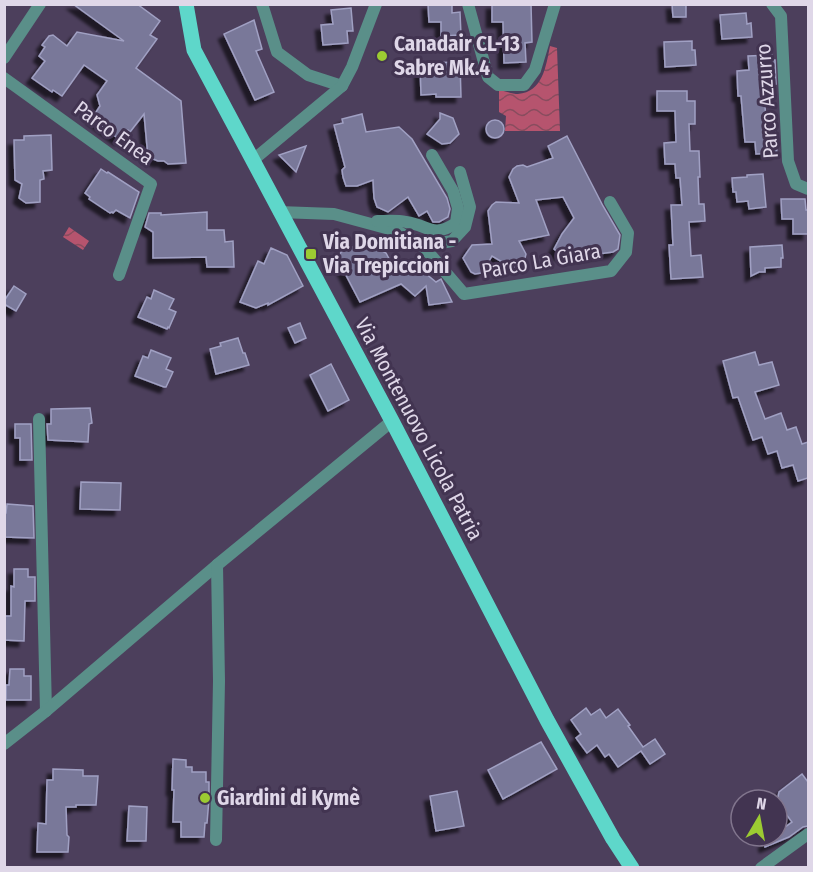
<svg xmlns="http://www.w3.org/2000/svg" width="813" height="872" font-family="'Fira Sans Condensed',sans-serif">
  <defs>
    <pattern id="water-waves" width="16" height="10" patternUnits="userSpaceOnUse" patternTransform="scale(1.5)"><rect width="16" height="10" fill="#b6546e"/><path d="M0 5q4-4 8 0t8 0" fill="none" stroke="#884c5e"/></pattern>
    <filter id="shadow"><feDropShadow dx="-5.5" dy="5.5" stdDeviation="1.5" flood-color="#0009"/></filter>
  </defs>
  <rect width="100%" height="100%" fill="#4c3f5c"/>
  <g fill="url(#water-waves)">
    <path d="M550,46L557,48L560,131H505L506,116L499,112V90C505,91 513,94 518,94C543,92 546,66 550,46Z"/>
    <path d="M69,227L89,241L83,250L63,237Z"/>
  </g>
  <g fill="#797899" stroke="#a0a0c3" stroke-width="1.5" filter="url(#shadow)">
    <path d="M73,4H137L160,21L150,35L157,39L136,68L181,101L186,163L168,164L164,161H158L148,157L144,114L130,132L128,130L120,140L92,118L100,106L97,95L107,81L84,65L62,96L53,90L52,92L32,78L45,61L39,56L45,47L42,45L49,36L53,35L67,46L77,32L124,41Z"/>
    <path d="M428,4H452V13L460,12L461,35L441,36V22H429Z"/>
    <path d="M492,4H531L532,42L525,43L526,62L504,63L503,22H492Z"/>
    <path d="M672,4H686V17H673Z"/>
    <path d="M351,8L353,31H347L348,43L323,45L321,25L333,24L331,10Z"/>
    <path d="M746,13L747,24L751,23L752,37L722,39L720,15Z"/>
    <path d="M254,20L262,49L256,51L274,92L255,100L224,34Z"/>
    <path d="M692,41V50H695L696,65L665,67L664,42Z"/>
    <path d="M772,55L773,60H775L776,84L766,85V94H764L767,131L775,130L777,153L756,154L755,142H745L741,96H738L737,71L749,70L748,56Z"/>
    <path d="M460,62L461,97H436V94L421,95L420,63Z"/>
    <path d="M657,91H687V101H695V124H689L690,151H699L700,177H698L699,204H704L705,221L689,222L691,256L701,255L703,277L671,279L669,245H673L671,205H682L680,178H676L675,164H665L664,143L676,142L675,111H657Z"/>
    <path d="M440,113L453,118L459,134L450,143L442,144L427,134L440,119Z"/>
    <path d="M362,114L366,132L399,127L412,139L447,198L450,209L448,217L439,222H433L427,211L419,216L408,197L388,212L377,207L374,198L373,180L357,186H346L343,177L342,170L345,167L334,125L343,123L342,119Z"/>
    <circle cx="495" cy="129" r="9"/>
    <path d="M51,135L52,170L43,171L44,179L40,180V202L26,203L19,198L22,184L15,180L14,140H24V136Z"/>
    <path d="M567,136L603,206L620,235L618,249L613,252L569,258L560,254L554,249L562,234L574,218L563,197L536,200L549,235L519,241L526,254L524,262L520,265L515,267L509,266L492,256L484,270L481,273L475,274L471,272L463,258L472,245L492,244L488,211L492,205L496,202L519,203L509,177L513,169L517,166L523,165L527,167L553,158L548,146Z"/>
    <path d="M306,146L296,172L279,155Z"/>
    <path d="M101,169L107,173L108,172L139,192L130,218L116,210L113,213L112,212L110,213L89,199L90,197L85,193Z"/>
    <path d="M763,174L766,207L749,209L748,201L737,202L736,192H733L732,178L747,177V175Z"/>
    <path d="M781,199H805L806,210H808V234H793V219H782Z"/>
    <path d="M207,212V230H224L225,242L233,241L234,267H207L206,257L153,258V232L145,227L149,213H161V215Z"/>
    <path d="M374,237L382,251L386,253L398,275L419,268L436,282L441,279L452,302L429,305L426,286L415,296L401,284L360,302L338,260L341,252Z"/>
    <path d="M782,245L783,258H781V267L765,268V272H759L751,276L750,247Z"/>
    <path d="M271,248L287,255L303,286L268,305V303L256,308L240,302L258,261L264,264Z"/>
    <path d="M14,286L26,294L16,311L4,304V301Z"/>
    <path d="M154,290L174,299L169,309L176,312L169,328L168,327L167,329L138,317L147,297L151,299Z"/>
    <path d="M300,323L306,338L295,343L288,328Z"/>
    <path d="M238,338L243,353H245L249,365L216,374L210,349L221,346L220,343Z"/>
    <path d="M151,350L171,358L166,369L173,372L166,387H164L135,376L143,356L148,358Z"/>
    <path d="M755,352L759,365L772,362L779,385L755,392L765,419L781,413L787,430L796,427L802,444L808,442V478L798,481L793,465L782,468L777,451L768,454L762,437L753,440L738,397L733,398L723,361Z"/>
    <path d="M331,364L349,400L328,411L310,375Z"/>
    <path d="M90,408L92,423L89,424L88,442L48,440L47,424H51V409Z"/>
    <path d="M15,424H31L32,460H20V438H15Z"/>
    <path d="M81,482L121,483L120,510L80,509Z"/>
    <path d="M7,504L33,506L34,538L4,537V513H6Z"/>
    <path d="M14,569H28V577H35V601H25L24,641L4,640V616H11V586L14,587Z"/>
    <path d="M10,669H24V676H31V700H6V685H9Z"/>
    <path d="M586,708L591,715L600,709L606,718L618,709L630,725L628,726L643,747L655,739L665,754L650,764L641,751L618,767L609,754L605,757L597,745L587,753L576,738L581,734L571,720Z"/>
    <path d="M541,742L557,769L503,799L488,770Z"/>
    <path d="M173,759L186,760V767H192V772H206V782H209V799L207,823H205L204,837H181V822H173L174,790H172Z"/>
    <path d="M53,769L83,770V776H98L96,805H76V807H66L67,835L69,837L68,852H37L38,823L46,824L47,780H53Z"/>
    <path d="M802,774L808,782V826L803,827L789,837L765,847L764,843L773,836H777V833L792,822L777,802L779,792Z"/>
    <path d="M457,791L464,826L436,831L430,796Z"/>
    <path d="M129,806L147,807L146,841H127Z"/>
  </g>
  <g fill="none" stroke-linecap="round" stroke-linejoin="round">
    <g stroke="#5a8f89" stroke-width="12">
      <path d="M262,4L277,52L308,75L342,86"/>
      <path d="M468,4L488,77L498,85H524L535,70L555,4"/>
      <path d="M772,4L781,16L788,161L796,184L808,189"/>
      <path d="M4,58L40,4"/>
      <path d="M4,78L151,184L119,275"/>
      <path d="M252,161L342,86L352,67L376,4"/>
      <path d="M279,212L334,214L397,231L423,246L464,294L611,271L626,252L628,233L610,202"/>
      <path d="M377,221C386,221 397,220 406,222C429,225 432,239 456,223L458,208L453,191L432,155"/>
      <path d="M423,246L452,241L465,227L470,207L460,172"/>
      <path d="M39,419L46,711"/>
      <path d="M4,744L46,711L217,565"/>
      <path d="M216,840L219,681L217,565L392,421"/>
      <path d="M761,868L808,834"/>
    </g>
    <path stroke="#5ed7ca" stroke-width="15" d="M186,4L194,50L392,421L547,720L613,839L632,868"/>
  </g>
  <g fill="#9ccb32" stroke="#423451" stroke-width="2">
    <circle cx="382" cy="56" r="6"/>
    <rect x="305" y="248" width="12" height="12" rx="3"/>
    <circle cx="205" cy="798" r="6"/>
  </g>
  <g text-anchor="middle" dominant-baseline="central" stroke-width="6" stroke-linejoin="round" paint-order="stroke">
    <g font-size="21" font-weight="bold" fill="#dfd7e8" stroke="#423451" text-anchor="start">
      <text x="394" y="44">Canadair CL-13<tspan x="394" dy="24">Sabre Mk.4</tspan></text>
      <text x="323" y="242">Via Domitiana -<tspan x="323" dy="24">Via Trepiccioni</tspan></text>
      <text x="217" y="798">Giardini di Kymè</text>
    </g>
    <g font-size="21" fill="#dfd7e8" stroke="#423451">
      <text transform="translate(767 101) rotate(-94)">Parco Azzurro</text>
      <text transform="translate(114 133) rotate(36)">Parco Enea</text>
      <text transform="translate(541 261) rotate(-10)">Parco La Giara</text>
      <text transform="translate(419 429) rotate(62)">Via Montenuovo Licola Patria</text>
    </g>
  </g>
  <rect width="813" height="872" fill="none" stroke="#dfd7e8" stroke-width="12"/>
  <g transform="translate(759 818) rotate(10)"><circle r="28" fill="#423451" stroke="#81758d" stroke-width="1.5"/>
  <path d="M0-4.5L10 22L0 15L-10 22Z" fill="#9ccb32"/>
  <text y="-9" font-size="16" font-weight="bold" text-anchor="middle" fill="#dfd7e8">N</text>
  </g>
</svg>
